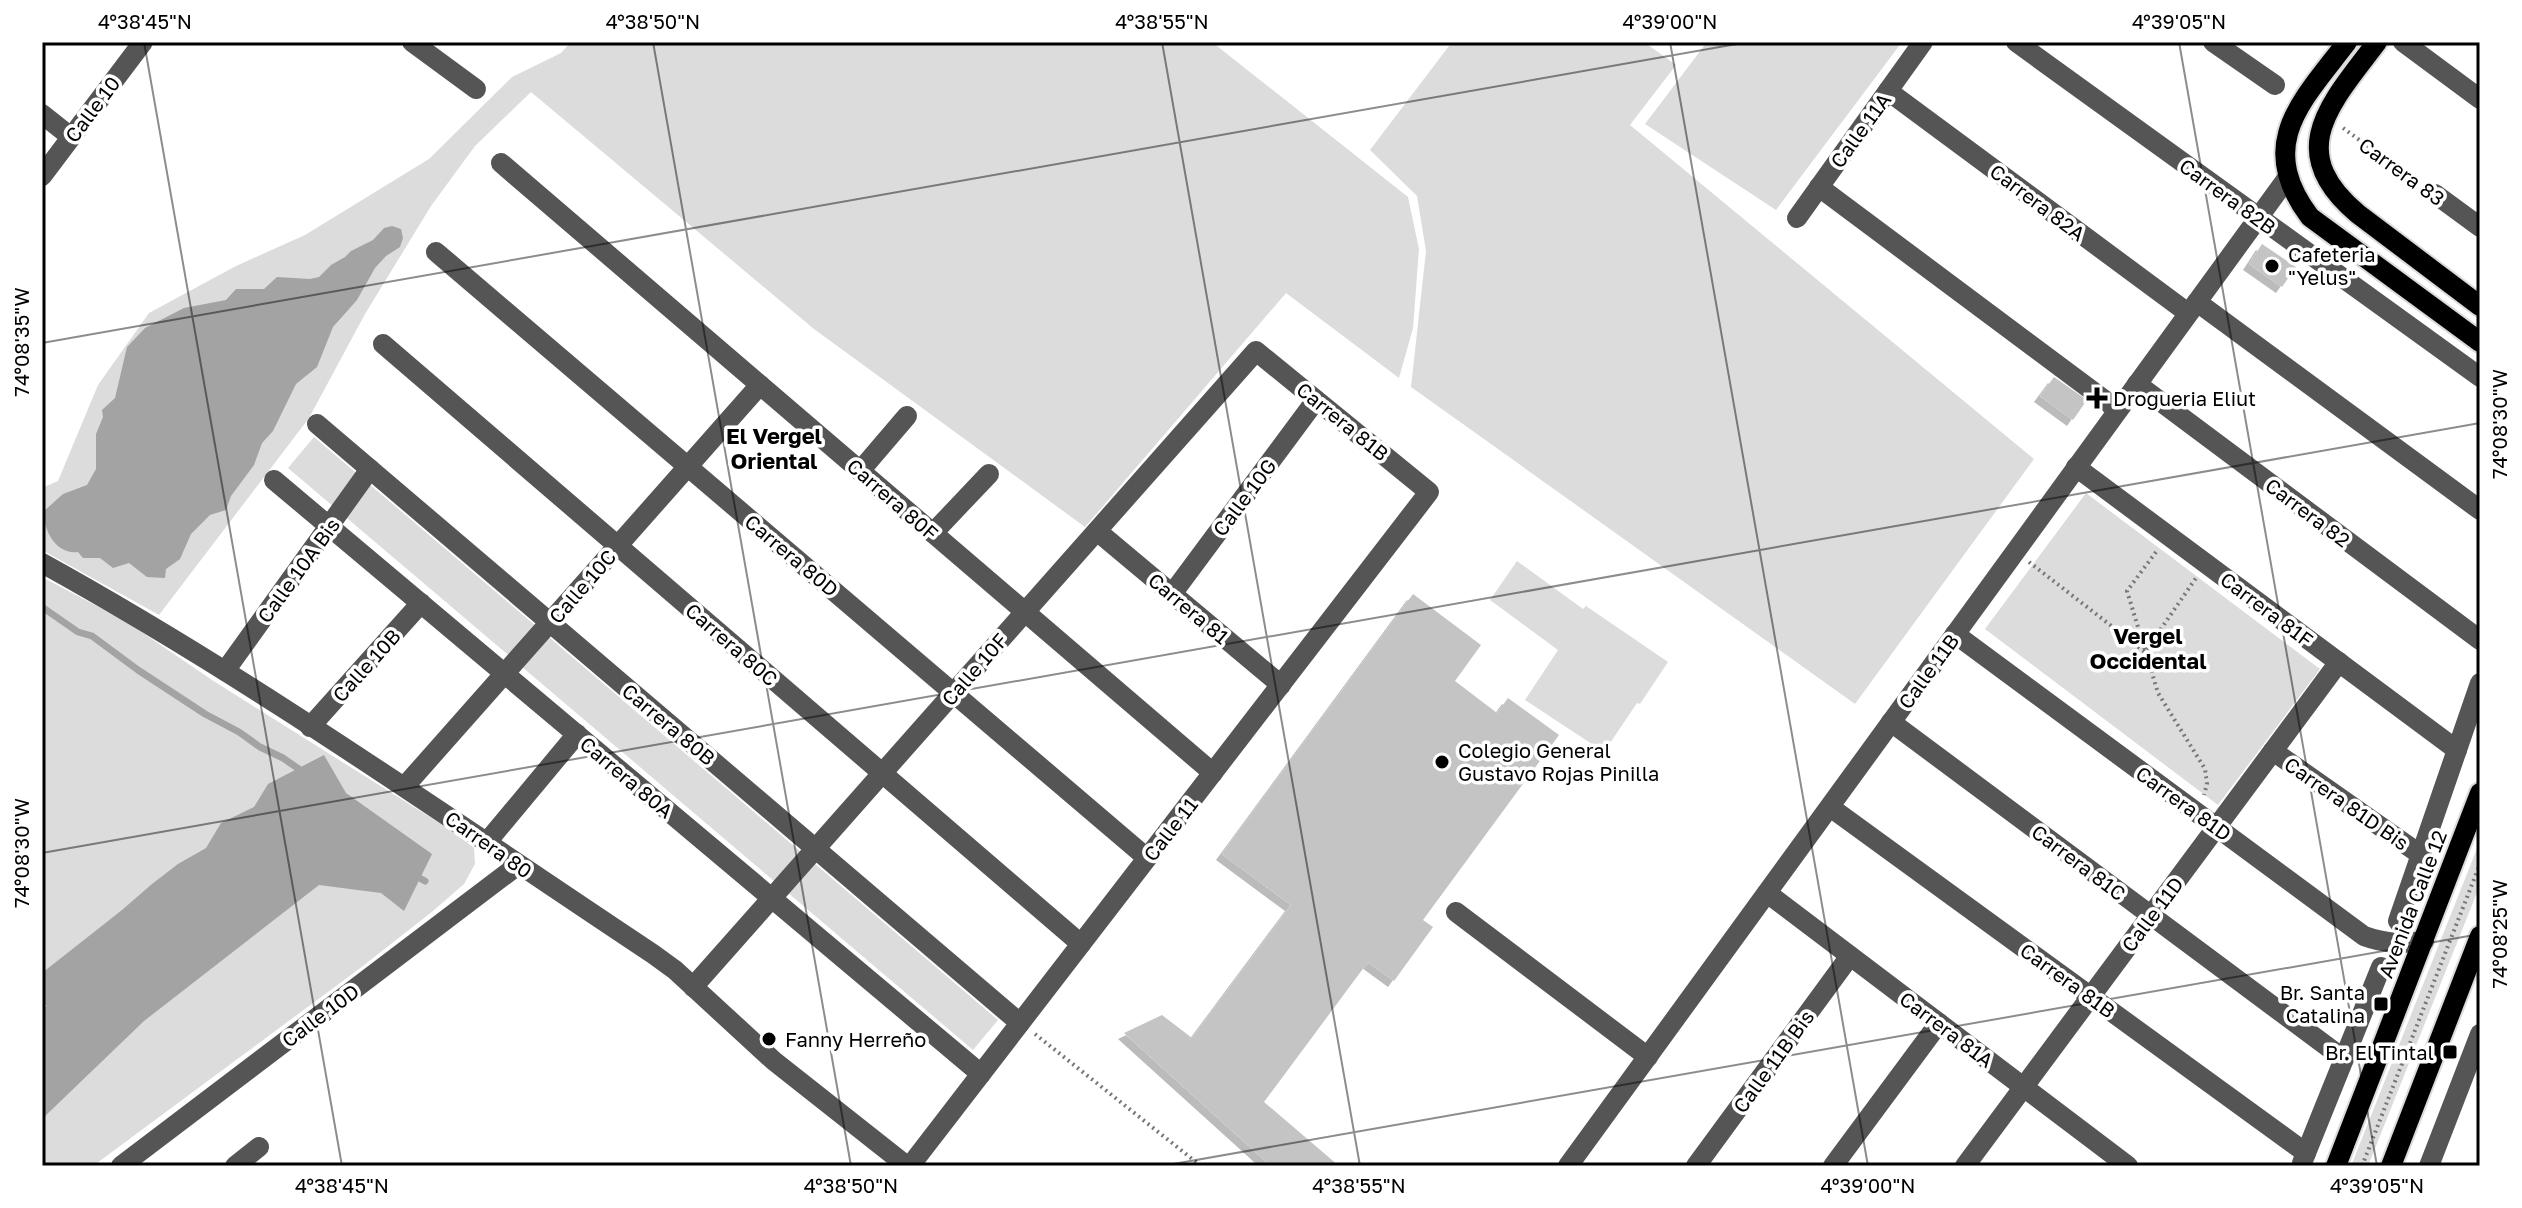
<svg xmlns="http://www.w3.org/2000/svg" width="2522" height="1208" font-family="'Golos Text',sans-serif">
  <defs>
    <filter id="shadow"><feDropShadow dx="-6" dy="6" stdDeviation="0" flood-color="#0004"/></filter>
  </defs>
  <rect width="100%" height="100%" fill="#fff"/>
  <g fill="#dcdcdc">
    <path d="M571,42H1212L1408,197L1419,249L1413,328L1399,378L1286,293L1085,527L814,329L531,92L475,146L431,206L365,314L309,418L159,615L42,550V488L58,481L98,385L149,313L236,266L305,235L429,159L512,77L561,53Z"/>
    <path d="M1452,42H1644L1676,65L1630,125L2034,459L1855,704L1411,387L1426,251L1417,196L1370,150Z"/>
    <path d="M1707,42H1902L1776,210L1645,124Z"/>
    <path d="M314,437L998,1020L973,1050L288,468Z"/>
    <path d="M2086,493L2320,669L2218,805L1985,629Z"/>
    <path d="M1517,561L1583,609L1586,606L1668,662L1640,704L1637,703L1604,752L1525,700L1558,650L1490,600Z"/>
    <path d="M42,577L127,622L212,680L460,836L474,848L475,864L464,884L433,911L359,969L93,1166H42Z"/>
    <path d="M2480,841V885L2368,1166H2351Z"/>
  </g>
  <g fill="#a3a3a3">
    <path d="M392,226L401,229L403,238L400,247L386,256L375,268L357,300L333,327L317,367L296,384L273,431L262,443L254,465L231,496L226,510L210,515L191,534L180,559L166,569L165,578L147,577L129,563L113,568L100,558H83L78,552C56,555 43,530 44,511L63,494L87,485L96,469V434L103,417L102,410L115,398L127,347L145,328L184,308L226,300L236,289H264L277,277L310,279L319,277L331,265L345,257L351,251L373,240L384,228Z"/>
    <path d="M324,755L346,793L432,854L404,911L381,893L319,885L144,1021L42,1119V1009L47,1005H42V973L122,910L152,884L178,864L206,848L221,823L254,807L268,784Z"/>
  </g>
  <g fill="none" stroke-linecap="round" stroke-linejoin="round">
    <g stroke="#a3a3a3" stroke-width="7">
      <path d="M42,607L78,632L92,636L138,670L205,714L239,732L260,747L283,758L306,774"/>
      <path d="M412,874L425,881"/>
    </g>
  </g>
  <g fill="#c4c4c4" filter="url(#shadow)">
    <path d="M2262,244L2296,267L2282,287L2249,264Z"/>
    <path d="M2054,377L2087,400L2073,420L2040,396Z"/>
    <path d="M1413,594L1481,645L1455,681L1497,713L1508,698L1559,735L1423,920L1433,927L1394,981L1368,962L1264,1102L1339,1166H1271L1124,1033L1162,1015L1192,1038L1291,905L1222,854Z"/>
  </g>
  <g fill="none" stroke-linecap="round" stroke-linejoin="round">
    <defs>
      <g id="major">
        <path d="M2347,42C2302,101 2255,144 2310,217L2480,342"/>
        <path d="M2377,42C2332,102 2282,151 2358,214L2480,306"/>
        <path d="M2336,1166L2480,793"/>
        <path d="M2391,1166L2480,936"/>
      </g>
    </defs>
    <use href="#major" stroke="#dbdbdb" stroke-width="24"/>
    <g stroke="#777" stroke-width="4" stroke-dasharray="2 4" stroke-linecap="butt">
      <path d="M2343,128L2420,184"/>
      <path d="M2156,552L2127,591L2158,693L2205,769L2207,784L2204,795"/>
      <path d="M2029,562L2145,652L2196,578"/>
      <path d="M1035,1034L1201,1166"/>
      <path d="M2362,1166L2480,864"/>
    </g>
    <g stroke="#555" stroke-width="20">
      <path d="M412,42L476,89"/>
      <path d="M2016,42L2480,377"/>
      <path d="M2213,42L2275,85"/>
      <path d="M2403,42L2480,99"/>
      <path d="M1888,91L2188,313"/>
      <path d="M42,114L71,137"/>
      <path d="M501,163L1213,773"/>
      <path d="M42,176L143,42"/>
      <path d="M1819,187L2118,410"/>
      <path d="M2435,194L2480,227"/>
      <path d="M1797,218L1923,42"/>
      <path d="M436,252L1147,858"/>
      <path d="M2197,302L2480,510"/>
      <path d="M383,344L1081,944"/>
      <path d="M2137,384L2480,640"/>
      <path d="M317,424L1020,1023"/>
      <path d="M2076,467L2457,750"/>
      <path d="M860,471L907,416"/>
      <path d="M274,480L981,1074"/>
      <path d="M1097,531L1281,685"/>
      <path d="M933,533L989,474"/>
      <path d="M42,563C254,680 451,820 653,954L675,970L774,1061L907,1166"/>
      <path d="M1172,594L1316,400"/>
      <path d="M1955,634L2364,936C2386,944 2402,944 2424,941"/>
      <path d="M225,671L370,469"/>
      <path d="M1891,722L2344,1059"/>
      <path d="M310,727L421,603"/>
      <path d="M2273,751L2421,855"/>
      <path d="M405,786L760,385"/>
      <path d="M1830,807L2306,1153"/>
      <path d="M487,842L577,734"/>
      <path d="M1767,893L2128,1166"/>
      <path d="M1456,912L1648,1057"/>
      <path d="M2398,921L2480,683"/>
      <path d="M693,987L1256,351L1429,492L910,1166"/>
      <path d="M2302,1163L2381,967"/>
      <path d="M121,1166L518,865"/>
      <path d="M235,1166L259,1147"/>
      <path d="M1568,1166L2288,177"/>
      <path d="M1696,1166L1850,956"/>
      <path d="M1833,1166L1939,1023"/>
      <path d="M1965,1166L2339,662"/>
      <path d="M2429,1166L2480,1034"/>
    </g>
    <use href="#major" stroke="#000" stroke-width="20"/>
  </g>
  <path fill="none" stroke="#000" stroke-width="2" stroke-opacity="0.45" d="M144,42L342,1166M653,42L851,1166M1162,42L1360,1166M1670,42L1868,1166M2179,42L2377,1166M42,343L1748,42M42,853L2480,423M1162,1166L2480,934"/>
  <g fill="#000" stroke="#fff" stroke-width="3">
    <circle cx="2272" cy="266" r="8"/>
    <path d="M2093 386h8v8h8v8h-8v8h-8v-8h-8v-8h8z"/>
    <circle cx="1442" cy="762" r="8"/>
    <rect x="2373" y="996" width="16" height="16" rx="4"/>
    <circle cx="769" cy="1039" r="8"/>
    <rect x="2442" y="1044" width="16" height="16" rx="4"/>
  </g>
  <g text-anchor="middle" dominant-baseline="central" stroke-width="7" stroke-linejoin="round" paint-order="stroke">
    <g font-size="20" fill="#000" stroke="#fff">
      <text transform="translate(92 109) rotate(-53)">Calle 10</text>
      <text transform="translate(1860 130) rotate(-54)">Calle 11A</text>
      <text transform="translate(2402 171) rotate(36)">Carrera 83</text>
      <text transform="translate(2228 196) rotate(36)">Carrera 82B</text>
      <text transform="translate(2038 202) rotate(37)">Carrera 82A</text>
      <text transform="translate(1343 421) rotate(39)">Carrera 81B</text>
      <text transform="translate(1244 497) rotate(-53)">Calle 10G</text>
      <text transform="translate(893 499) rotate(41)">Carrera 80F</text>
      <text transform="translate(2308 512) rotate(37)">Carrera 82</text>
      <text transform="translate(792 555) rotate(40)">Carrera 80D</text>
      <text transform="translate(298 570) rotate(-54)">Calle 10A Bis</text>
      <text transform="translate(582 586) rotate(-49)">Calle 10C</text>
      <text transform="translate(1189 608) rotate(40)">Carrera 81</text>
      <text transform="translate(2267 609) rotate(37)">Carrera 81F</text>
      <text transform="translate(732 644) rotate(41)">Carrera 80C</text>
      <text transform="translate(366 665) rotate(-48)">Calle 10B</text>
      <text transform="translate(974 669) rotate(-49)">Calle 10F</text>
      <text transform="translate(1928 671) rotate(-54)">Calle 11B</text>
      <text transform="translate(669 724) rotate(40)">Carrera 80B</text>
      <text transform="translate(627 777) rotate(40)">Carrera 80A</text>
      <text transform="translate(2184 803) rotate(36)">Carrera 81D</text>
      <text transform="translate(2347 803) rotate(35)">Carrera 81D Bis</text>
      <text transform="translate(1170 829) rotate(-52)">Calle 11</text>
      <text transform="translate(489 844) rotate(35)">Carrera 80</text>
      <text transform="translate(2079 862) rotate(37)">Carrera 81C</text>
      <text transform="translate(2412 904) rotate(-69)">Avenida Calle 12</text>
      <text transform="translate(2152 914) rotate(-53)">Calle 11D</text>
      <text transform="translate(2068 980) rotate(36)">Carrera 81B</text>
      <text transform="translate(320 1015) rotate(-37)">Calle 10D</text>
      <text transform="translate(1947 1029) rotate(37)">Carrera 81A</text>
      <text transform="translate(1773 1061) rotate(-54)">Calle 11B Bis</text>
    </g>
    <g font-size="20" fill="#000" stroke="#fff" text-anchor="start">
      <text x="2288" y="254">Cafeteria<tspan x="2288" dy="23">"Yelus"</tspan></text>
      <text x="2113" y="398">Drogueria Eliut</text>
      <text x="1458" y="750">Colegio General<tspan x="1458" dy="23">Gustavo Rojas Pinilla</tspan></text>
      <text x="2365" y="992" text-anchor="end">Br. Santa<tspan x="2365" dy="23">Catalina</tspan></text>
      <text x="785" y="1039">Fanny Herreño</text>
      <text x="2434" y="1052" text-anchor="end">Br. El Tintal</text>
    </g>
    <g font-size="22" font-weight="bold" fill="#000" stroke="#fff">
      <text x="774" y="435">El Vergel<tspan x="774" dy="25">Oriental</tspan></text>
      <text x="2148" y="635">Vergel<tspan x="2148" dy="25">Occidental</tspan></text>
    </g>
  </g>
  <rect width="2522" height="1208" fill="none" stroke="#ffffff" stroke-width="88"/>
  <rect x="44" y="44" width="2434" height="1120" fill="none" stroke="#000" stroke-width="3"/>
  <g font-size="20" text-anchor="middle" fill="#000">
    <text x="145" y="29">4°38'45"N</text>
    <text x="653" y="29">4°38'50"N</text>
    <text x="1162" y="29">4°38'55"N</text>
    <text x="1670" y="29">4°39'00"N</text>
    <text x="2179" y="29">4°39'05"N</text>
    <text transform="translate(22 342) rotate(-90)" y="7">74°08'35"W</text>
    <text transform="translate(2500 424) rotate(-90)" y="7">74°08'30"W</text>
    <text transform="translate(22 853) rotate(-90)" y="7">74°08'30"W</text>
    <text transform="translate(2500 934) rotate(-90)" y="7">74°08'25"W</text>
    <text x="342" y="1193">4°38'45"N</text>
    <text x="851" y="1193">4°38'50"N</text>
    <text x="1359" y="1193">4°38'55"N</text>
    <text x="1868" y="1193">4°39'00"N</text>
    <text x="2377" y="1193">4°39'05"N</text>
  </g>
</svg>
